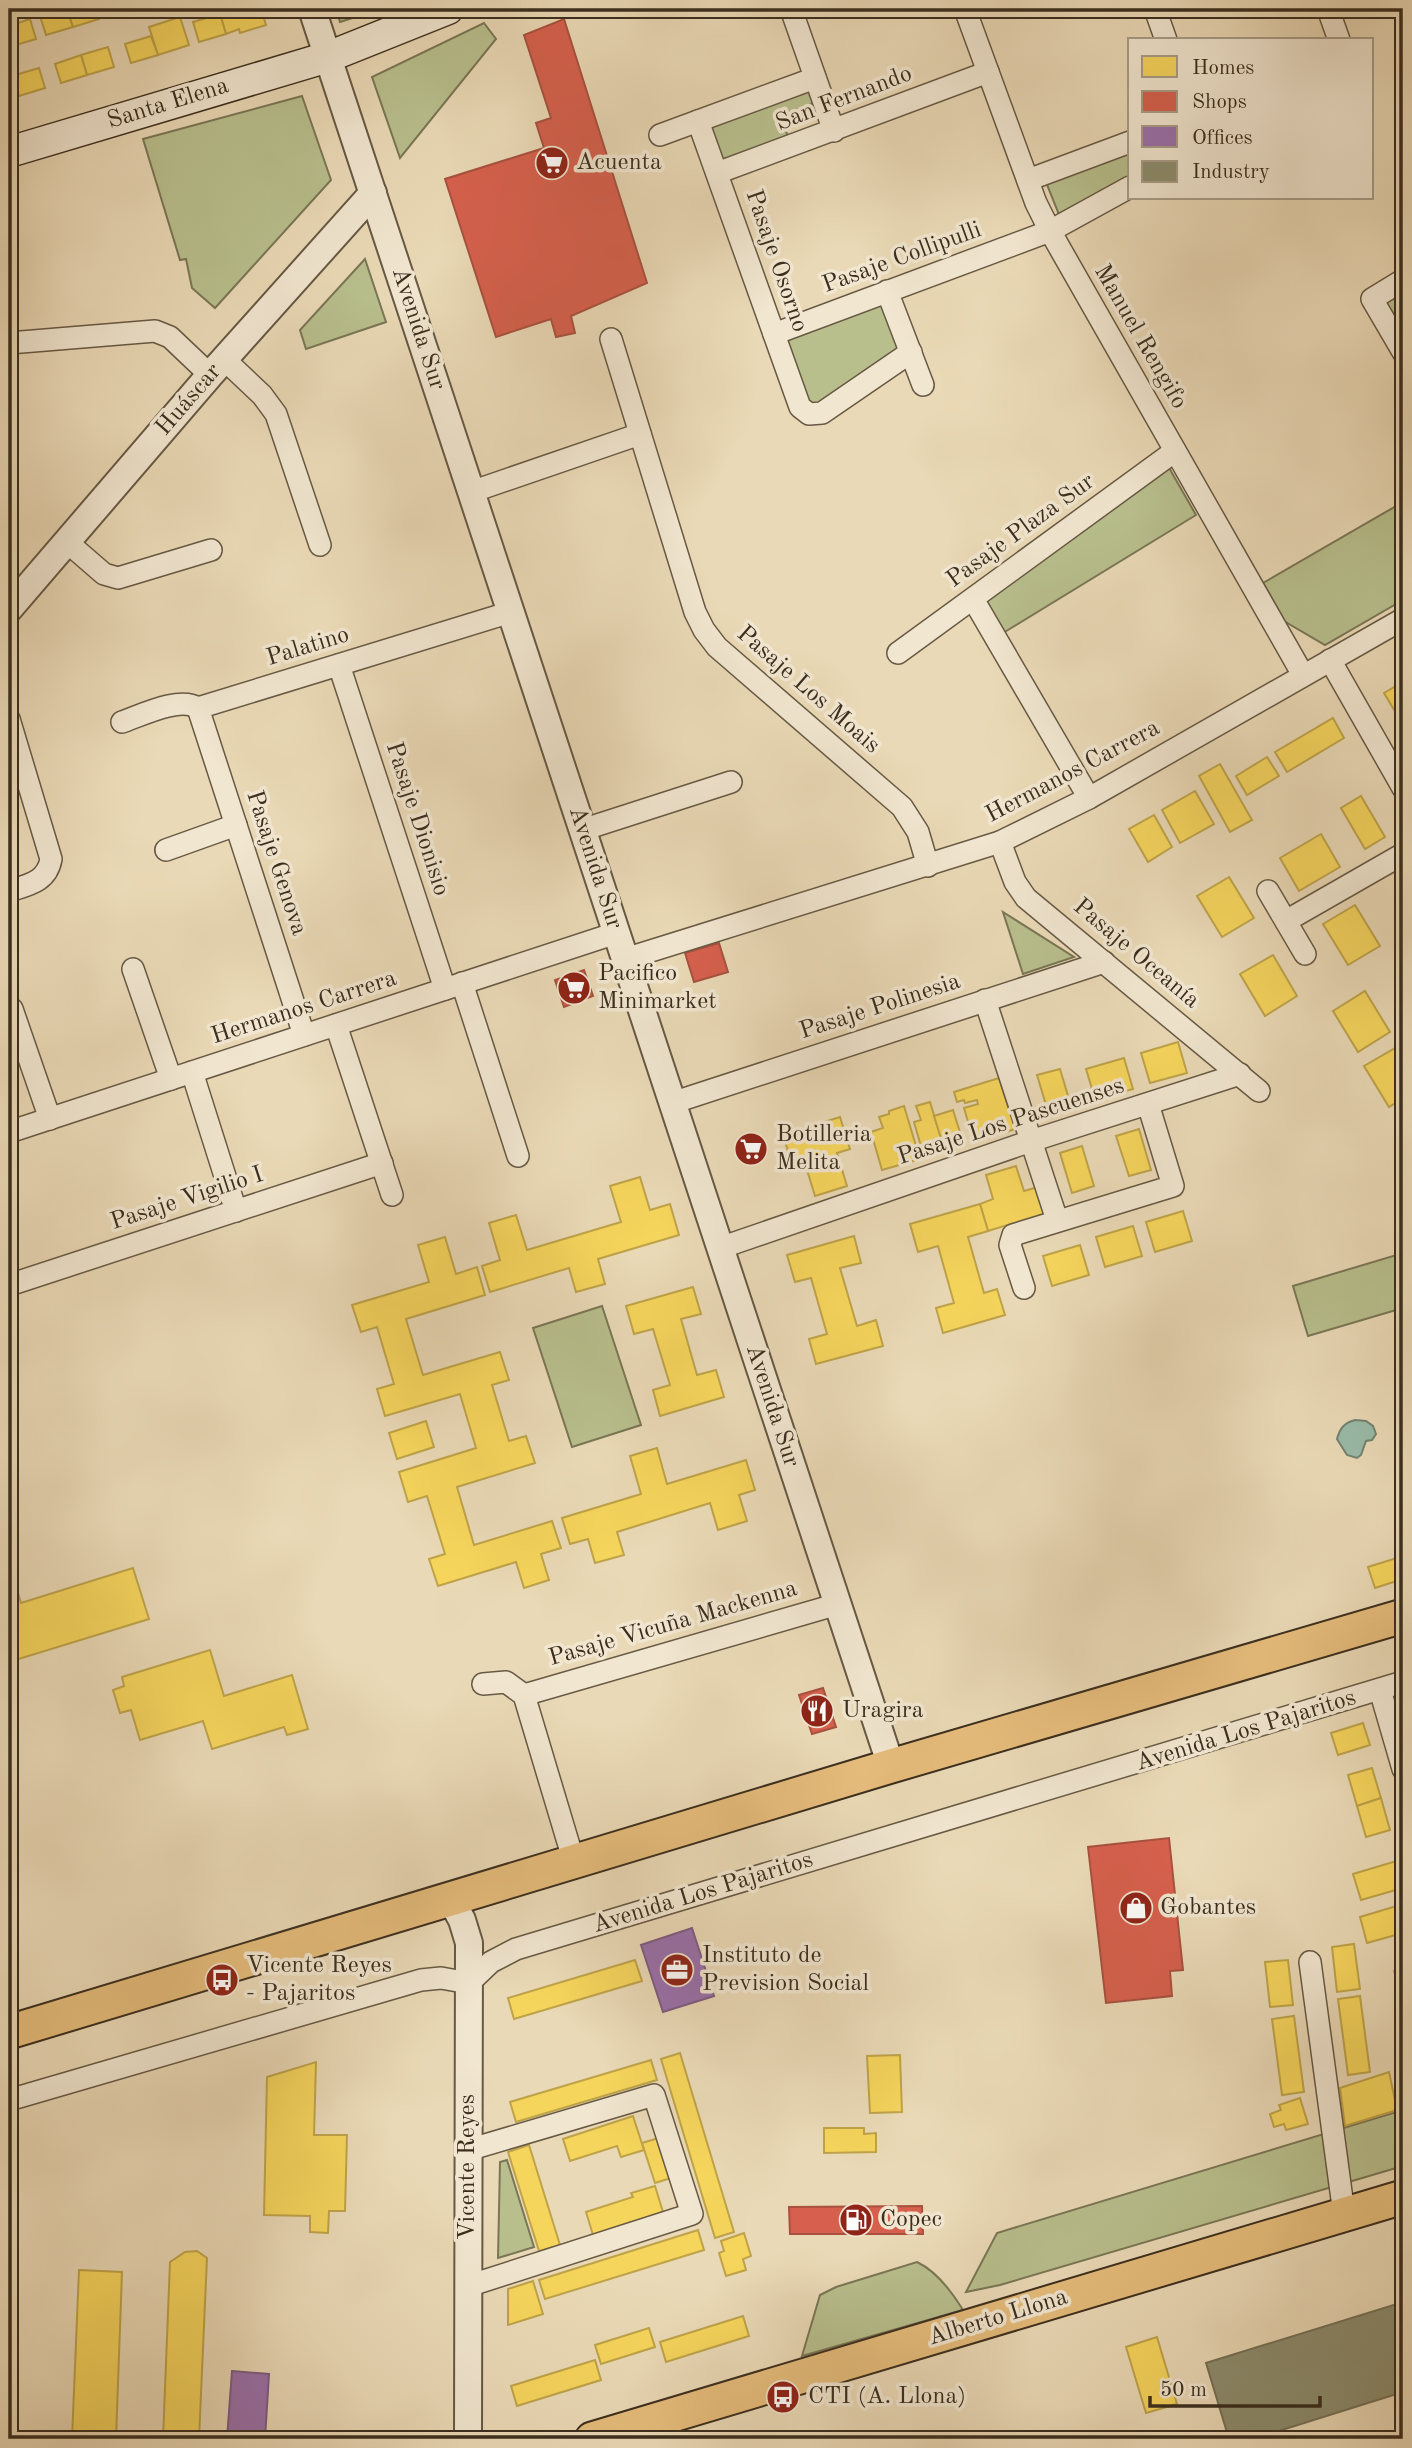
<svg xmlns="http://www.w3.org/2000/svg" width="1412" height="2448" font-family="'Old Standard TT',serif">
  <rect width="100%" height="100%" fill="#ead9b6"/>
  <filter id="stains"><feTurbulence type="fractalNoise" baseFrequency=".00286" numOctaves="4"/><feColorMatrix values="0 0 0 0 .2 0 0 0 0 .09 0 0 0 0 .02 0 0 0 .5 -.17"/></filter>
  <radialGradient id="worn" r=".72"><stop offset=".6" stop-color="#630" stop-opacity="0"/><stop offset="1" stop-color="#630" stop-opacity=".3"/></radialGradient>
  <g fill="#b8bf8d" stroke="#7a7656" stroke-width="2">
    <path d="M336,9H381L340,22Z"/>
    <path d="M484,23L496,39L400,158L372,77Z"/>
    <path d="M813,87L817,102L780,116L789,139L724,163L709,132L714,122Z"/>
    <path d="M302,96L331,180L215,308L192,288L186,259L180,260L143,139Z"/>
    <path d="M1130,152V178L1060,217L1046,182Z"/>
    <path d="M365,259L386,322L306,349L300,330Z"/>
    <path d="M1403,293V337L1384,304Z"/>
    <path d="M882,300L899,349L822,403H810L782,339Z"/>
    <path d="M1168,466L1196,515L1003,633L982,600Z"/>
    <path d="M1403,502V600L1325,645L1284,621L1263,583Z"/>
    <path d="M1003,912L1074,957L1023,974Z"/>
    <path d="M1403,1253V1308L1308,1336L1293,1286Z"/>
    <path d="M602,1306L641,1425L572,1447L533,1328Z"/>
    <path d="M1403,2110V2166L1000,2285L966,2292L997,2233Z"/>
    <path d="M507,2160L534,2247L498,2258L500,2162Z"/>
    <path d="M917,2262C936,2271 952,2292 963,2310L802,2356L820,2295L836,2287Z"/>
  </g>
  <path fill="#99bba9" stroke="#738371" stroke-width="2" d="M1355,1420L1366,1421L1373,1426L1376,1434L1372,1440L1366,1441L1361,1455L1357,1458L1347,1455L1337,1439C1340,1428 1344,1423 1355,1420Z"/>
  <g fill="#f6d55c" stroke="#bea349" stroke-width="2">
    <path d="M62,9H67L73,27L46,35L40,16Z"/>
    <path d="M67,9H96L99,19L73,27Z"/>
    <path d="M115,9H134L116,14Z"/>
    <path d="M233,9H261L266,25L240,33L239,29L226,34L220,14Z"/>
    <path d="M220,14L226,34L199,42L193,22Z"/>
    <path d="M180,17L189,45L158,55L149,27Z"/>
    <path d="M30,19L36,39L9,47V26Z"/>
    <path d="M151,36L158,55L131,63L125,44Z"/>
    <path d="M108,47L114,67L87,75L81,55Z"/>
    <path d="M81,55L87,75L61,83L55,64Z"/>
    <path d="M39,68L45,88L19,96L12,76Z"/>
    <path d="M12,76L19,96L9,99V77Z"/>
    <path d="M1403,682V708L1396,713L1384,693Z"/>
    <path d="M1333,718L1344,738L1287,772L1275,752Z"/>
    <path d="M1267,757L1279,776L1247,795L1236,776Z"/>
    <path d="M1220,764L1252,820L1230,832L1199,776Z"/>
    <path d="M1195,791L1214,824L1180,843L1162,810Z"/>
    <path d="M1361,796L1385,837L1365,849L1341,808Z"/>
    <path d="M1154,815L1172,847L1148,862L1129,829Z"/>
    <path d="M1321,834L1340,867L1299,891L1280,858Z"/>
    <path d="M1229,877L1254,918L1222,937L1197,896Z"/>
    <path d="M1355,905L1380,946L1348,965L1323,924Z"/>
    <path d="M1403,906V921L1397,910Z"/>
    <path d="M1273,955L1297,996L1265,1016L1240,974Z"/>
    <path d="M1365,991L1390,1032L1358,1052L1333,1011Z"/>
    <path d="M1178,1042L1187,1073L1150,1083L1141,1053Z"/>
    <path d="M1397,1047L1403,1058V1098L1389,1107L1364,1066Z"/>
    <path d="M1124,1058L1133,1089L1095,1099L1086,1069Z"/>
    <path d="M1060,1069L1072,1109L1049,1115L1037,1075Z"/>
    <path d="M999,1078L1015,1129L974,1142L964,1108L978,1104L977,1100L965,1103L964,1100L957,1102L954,1092Z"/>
    <path d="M930,1102L945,1151L924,1157L914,1122L921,1120L916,1106Z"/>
    <path d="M904,1106L920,1159L882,1170L871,1132L883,1128L879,1117L889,1114V1111Z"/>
    <path d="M953,1110L964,1145L945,1151L934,1116Z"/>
    <path d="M840,1117L850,1149L837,1153L847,1186L815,1196L804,1160L792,1164L783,1135Z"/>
    <path d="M1139,1129L1151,1170L1129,1176L1116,1136Z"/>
    <path d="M1082,1146L1094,1186L1072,1193L1060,1153Z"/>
    <path d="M1016,1166L1024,1191L1038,1187L1046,1213L988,1231L980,1204L993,1199L986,1175Z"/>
    <path d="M640,1177L650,1210L670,1204L679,1235L598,1259L605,1284L576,1292L569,1268L490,1292L482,1266L500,1260L489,1223L516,1215L527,1250L621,1222L610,1186Z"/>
    <path d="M980,1204L988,1231L968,1237L984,1293L997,1289L1005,1315L943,1333L936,1308L954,1303L938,1246L918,1252L910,1224Z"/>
    <path d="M1183,1211L1192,1241L1155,1252L1146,1222Z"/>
    <path d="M1133,1226L1142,1256L1105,1267L1096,1237Z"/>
    <path d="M854,1236L861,1263L840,1268L857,1326L876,1320L883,1346L816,1364L809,1339L827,1334L811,1278L795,1282L787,1255Z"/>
    <path d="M445,1237L456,1274L477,1267L485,1295L406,1319L423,1375L500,1352L509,1380L492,1385L509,1441L526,1436L535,1463L457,1487L474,1545L552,1521L561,1548L541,1554L549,1580L524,1588L516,1562L438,1586L429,1559L445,1554L427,1496L408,1502L399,1472L476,1448L460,1394L385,1416L377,1389L394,1384L377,1327L361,1332L352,1305L429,1282L418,1245Z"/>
    <path d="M1080,1245L1089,1275L1052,1286L1043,1256Z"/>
    <path d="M693,1287L701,1314L681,1319L697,1375L716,1370L724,1397L660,1416L653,1390L670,1385L653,1329L634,1334L626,1306Z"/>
    <path d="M426,1421L434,1447L397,1459L389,1433Z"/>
    <path d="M657,1448L667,1484L746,1460L755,1490L739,1495L747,1521L718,1530L710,1503L617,1532L624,1555L595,1563L588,1539L570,1544L562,1518L641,1494L630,1456Z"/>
    <path d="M1403,1556V1579L1375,1588L1368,1567Z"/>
    <path d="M133,1568L149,1619L9,1662V1569H11L21,1603Z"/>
    <path d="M210,1650L224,1696L292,1675L308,1729L287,1735L284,1727L212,1749L203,1721L140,1740L131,1710L120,1713L113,1690L124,1686L122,1677Z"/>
    <path d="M1363,1723L1370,1745L1338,1755L1331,1733Z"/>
    <path d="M1372,1768L1381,1798L1357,1806L1348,1775Z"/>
    <path d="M1381,1798L1390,1830L1366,1837L1357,1806Z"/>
    <path d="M1403,1859V1888L1361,1900L1353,1874Z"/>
    <path d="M1403,1904V1933L1367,1943L1360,1917Z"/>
    <path d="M1354,1944L1360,1989L1337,1992L1332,1947Z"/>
    <path d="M635,1960L642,1981L514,2019L508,1998Z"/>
    <path d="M1288,1960L1293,2005L1270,2007L1265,1962Z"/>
    <path d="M1403,1968V1994L1401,1995L1394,1971Z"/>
    <path d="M1360,1996L1370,2072L1348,2075L1338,1999Z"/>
    <path d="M1294,2016L1304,2092L1282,2095L1272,2019Z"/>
    <path d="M680,2053L734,2232L715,2238L661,2059Z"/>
    <path d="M900,2055L902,2112L870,2113L867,2056Z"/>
    <path d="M651,2060L657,2080L516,2122L510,2102Z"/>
    <path d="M316,2062L314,2135H347L345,2211H329L328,2233L310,2232V2216L264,2215L267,2077Z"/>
    <path d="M1389,2072L1397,2110L1345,2126L1340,2088Z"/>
    <path d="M1300,2098L1308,2124L1286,2130L1284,2124L1274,2127L1270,2114L1281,2110L1279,2105Z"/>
    <path d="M633,2116L644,2150L621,2157L617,2146L570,2161L563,2139Z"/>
    <path d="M824,2128H864V2134L876,2133V2152L824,2153Z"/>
    <path d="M662,2137L674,2177L655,2183L642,2143Z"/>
    <path d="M529,2145L560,2245L539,2251L508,2152Z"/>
    <path d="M655,2186L663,2212L593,2235L586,2212L633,2197L631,2193Z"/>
    <path d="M698,2230L704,2250L545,2299L539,2280Z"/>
    <path d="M744,2233L751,2256L743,2259L746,2270L726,2276L719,2253L724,2251L721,2241Z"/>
    <path d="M197,2251L207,2258L199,2439H163L170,2262L185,2252Z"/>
    <path d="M79,2270L122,2272L116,2439H72Z"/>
    <path d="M533,2281L543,2314L508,2325V2289Z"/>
    <path d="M743,2316L749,2336L666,2362L660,2342Z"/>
    <path d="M649,2328L655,2347L601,2364L595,2345Z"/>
    <path d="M1157,2337L1177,2404L1146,2413L1126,2347Z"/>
    <path d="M595,2360L601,2380L517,2406L511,2386Z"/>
  </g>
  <g fill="#d6604d" stroke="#a8513f" stroke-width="2">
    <path d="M564,19L647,283L571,316L575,333L556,337L551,319L496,337L445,179L544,148L536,123L551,118L524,35Z"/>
    <path d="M719,943L728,972L694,982L685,953Z"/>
    <path d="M584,970L593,996L564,1007L555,980Z"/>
    <path d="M823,1688L836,1727L812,1734L799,1695Z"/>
    <path d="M1169,1838L1183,1970L1170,1971L1172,1996L1106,2003L1088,1847Z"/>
    <path d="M922,2206L923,2234H790L789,2207Z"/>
  </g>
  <g fill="#9970ab" stroke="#7d5c81" stroke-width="2">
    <path d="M692,1928L714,1996L663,2012L641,1945Z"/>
    <path d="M232,2371L269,2374L265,2439H227Z"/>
  </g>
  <path fill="#8c8c6e" stroke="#747056" stroke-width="2" d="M1403,2302V2392L1253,2439H1229L1206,2363Z"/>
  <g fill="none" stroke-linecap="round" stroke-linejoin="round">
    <defs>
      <g id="minor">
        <path d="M791,9L834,131"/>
        <path d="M965,9L1036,203L1050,231L1303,675"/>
        <path d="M1155,9L1166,40"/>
        <path d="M1328,9L1339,40"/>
        <path d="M698,121L800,407L809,414L822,413L911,352"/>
        <path d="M660,135L815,78"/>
        <path d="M717,173L988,72"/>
        <path d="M1028,180L1130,142"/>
        <path d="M1403,280L1372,299L1403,352"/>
        <path d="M887,291L923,385"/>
        <path d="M774,334L1050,231L1130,187"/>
        <path d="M611,339L695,612L704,630L717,647L902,807L918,832L928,866"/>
        <path d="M9,343L155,331L170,337L210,375"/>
        <path d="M225,360L262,395L276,414L320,545"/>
        <path d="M471,492L640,434"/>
        <path d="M67,542L104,574L118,578L211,550"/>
        <path d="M973,599L1089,798"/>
        <path d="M898,653L1175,451"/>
        <path d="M1330,660L1403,788"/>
        <path d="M339,665L445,989"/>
        <path d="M198,708L304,1035"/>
        <path d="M9,719L51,859C47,882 28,885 9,891"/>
        <path d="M122,722C142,715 180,696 198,708L511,612"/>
        <path d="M582,830L731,782"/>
        <path d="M1000,842L1015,882L1026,898L1259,1091"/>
        <path d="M166,850L236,825"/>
        <path d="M1268,891L1305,954"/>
        <path d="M1286,921L1403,854"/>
        <path d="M625,959L1000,842L1089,798L1403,619"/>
        <path d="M133,969L171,1079"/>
        <path d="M462,983L518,1156"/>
        <path d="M985,1000L1057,1220"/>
        <path d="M12,1009L50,1119"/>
        <path d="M336,1025L392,1195"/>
        <path d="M192,1072L236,1211"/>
        <path d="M672,1103L1104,962"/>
        <path d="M9,1132L616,933"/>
        <path d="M720,1248L1031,1141L1240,1074"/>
        <path d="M9,1285L382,1163"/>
        <path d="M1024,1288L1010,1245L1013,1235L1173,1186L1148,1104"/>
        <path d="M483,1684L506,1682L524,1695L574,1862"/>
        <path d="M1380,1690L1403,1769"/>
        <path d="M524,1695L838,1604"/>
        <path d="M1310,1962L1344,2214"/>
        <path d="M9,2100L421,1980L441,1978L469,1983L491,1962L516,1949L1403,1682"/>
        <path d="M468,2286L692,2214L654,2095L468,2150"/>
      </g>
      <g id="tertiary">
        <path d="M312,9L891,1766"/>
        <path d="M9,609L210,375L373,193"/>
        <path d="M450,1898L462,1920L469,1943L468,2439"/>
      </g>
      <path id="secondary" d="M9,152L328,57L448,9"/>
      <g id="primary">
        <path d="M9,2032L891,1766L1403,1616"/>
        <path d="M592,2439L1403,2197"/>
      </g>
    </defs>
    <use href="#minor" stroke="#675944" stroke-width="24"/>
    <use href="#tertiary" stroke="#675944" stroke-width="30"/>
    <use href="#secondary" stroke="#3b2e1e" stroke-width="33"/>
    <use href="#primary" stroke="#3b2e1e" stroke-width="37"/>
    <use href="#minor" stroke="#f1e6d0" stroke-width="21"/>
    <use href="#tertiary" stroke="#f1e6d0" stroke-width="26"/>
    <use href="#secondary" stroke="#f1e6d0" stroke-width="30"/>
    <use href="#primary" stroke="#e5bc7b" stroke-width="33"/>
  </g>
  <defs>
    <symbol id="supermarket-disc" viewBox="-11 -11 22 22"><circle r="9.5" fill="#8f2418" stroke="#f1e6d0"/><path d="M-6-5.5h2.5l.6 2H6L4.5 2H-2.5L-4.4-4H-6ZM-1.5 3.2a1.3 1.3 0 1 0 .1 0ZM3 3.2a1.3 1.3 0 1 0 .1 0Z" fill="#fff"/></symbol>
    <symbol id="restaurant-disc" viewBox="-11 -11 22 22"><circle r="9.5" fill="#8f2418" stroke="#f1e6d0"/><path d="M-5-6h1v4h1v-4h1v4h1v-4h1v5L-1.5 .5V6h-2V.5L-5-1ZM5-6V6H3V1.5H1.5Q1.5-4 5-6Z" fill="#fff"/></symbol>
    <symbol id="shop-disc" viewBox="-11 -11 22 22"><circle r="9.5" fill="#8f2418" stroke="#f1e6d0"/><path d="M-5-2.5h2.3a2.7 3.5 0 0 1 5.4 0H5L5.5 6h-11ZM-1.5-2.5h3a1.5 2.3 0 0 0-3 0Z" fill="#fff"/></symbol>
    <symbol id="office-disc" viewBox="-11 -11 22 22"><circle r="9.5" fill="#8f2418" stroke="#f1e6d0"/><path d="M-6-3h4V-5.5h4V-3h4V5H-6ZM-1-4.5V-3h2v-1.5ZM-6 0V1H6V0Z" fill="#fff"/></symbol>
    <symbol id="bus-disc" viewBox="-11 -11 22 22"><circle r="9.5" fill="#8f2418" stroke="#f1e6d0"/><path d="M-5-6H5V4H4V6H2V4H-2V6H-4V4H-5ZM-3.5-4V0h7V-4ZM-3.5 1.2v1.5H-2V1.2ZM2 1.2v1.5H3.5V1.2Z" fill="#fff"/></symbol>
    <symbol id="fuel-disc" viewBox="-11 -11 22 22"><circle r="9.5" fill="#8f2418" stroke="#f1e6d0"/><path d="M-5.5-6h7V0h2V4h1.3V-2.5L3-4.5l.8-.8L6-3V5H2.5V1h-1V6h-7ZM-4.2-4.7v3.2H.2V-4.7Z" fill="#fff"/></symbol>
  </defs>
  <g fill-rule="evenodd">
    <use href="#supermarket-disc" x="533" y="144" width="38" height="38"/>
    <use href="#supermarket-disc" x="555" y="969" width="38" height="38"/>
    <use href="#supermarket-disc" x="732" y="1130" width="38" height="38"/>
    <use href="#restaurant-disc" x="798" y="1692" width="38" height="38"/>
    <use href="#shop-disc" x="1117" y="1889" width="38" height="38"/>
    <use href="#office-disc" x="658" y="1951" width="38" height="38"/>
    <use href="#bus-disc" x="203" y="1961" width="38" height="38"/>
    <use href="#fuel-disc" x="837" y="2201" width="38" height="38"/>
    <use href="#bus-disc" x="764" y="2378" width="38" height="38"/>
  </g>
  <g text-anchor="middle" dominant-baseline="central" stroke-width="7" stroke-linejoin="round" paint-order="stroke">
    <g font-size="24" fill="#3b2e1e" stroke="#f1e6d0">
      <text transform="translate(844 99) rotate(-21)">San Fernando</text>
      <text transform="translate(168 104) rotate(-17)">Santa Elena</text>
      <text transform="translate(902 258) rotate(-20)">Pasaje Collipulli</text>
      <text transform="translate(776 261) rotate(71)">Pasaje Osorno</text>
      <text transform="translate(418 329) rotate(72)">Avenida Sur</text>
      <text transform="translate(1140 337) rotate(60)">Manuel Rengifo</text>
      <text transform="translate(189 400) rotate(-49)">Huáscar</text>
      <text transform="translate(1021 531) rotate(-36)">Pasaje Plaza Sur</text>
      <text transform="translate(308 647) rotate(-17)">Palatino</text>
      <text transform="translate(808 690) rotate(41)">Pasaje Los Moais</text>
      <text transform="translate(1073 772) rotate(-28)">Hermanos Carrera</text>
      <text transform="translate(417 819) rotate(72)">Pasaje Dionisio</text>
      <text transform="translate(276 863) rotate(72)">Pasaje Genova</text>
      <text transform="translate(595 868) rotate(72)">Avenida Sur</text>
      <text transform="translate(1136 954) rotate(40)">Pasaje Oceanía</text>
      <text transform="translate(880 1007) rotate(-18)">Pasaje Polinesia</text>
      <text transform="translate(304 1008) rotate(-18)">Hermanos Carrera</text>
      <text transform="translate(1011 1122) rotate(-18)">Pasaje Los Pascuenses</text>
      <text transform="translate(187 1199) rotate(-18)">Pasaje Vigilio I</text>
      <text transform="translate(772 1406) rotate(72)">Avenida Sur</text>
      <text transform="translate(673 1624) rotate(-16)">Pasaje Vicuña Mackenna</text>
      <text transform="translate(1246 1731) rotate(-17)">Avenida Los Pajaritos</text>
      <text transform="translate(703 1893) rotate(-17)">Avenida Los Pajaritos</text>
      <text transform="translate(468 2167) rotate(-90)">Vicente Reyes</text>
      <text transform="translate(998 2318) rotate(-17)">Alberto Llona</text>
    </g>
    <g font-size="24" fill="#3b2e1e" stroke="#f1e6d0" text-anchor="start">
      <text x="576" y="163">Acuenta</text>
      <text x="598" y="974">Pacifico<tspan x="598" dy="28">Minimarket</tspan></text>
      <text x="776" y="1135">Botilleria<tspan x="776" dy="28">Melita</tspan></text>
      <text x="842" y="1711">Uragira</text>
      <text x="1160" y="1908">Gobantes</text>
      <text x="702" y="1956">Instituto de<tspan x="702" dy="28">Prevision Social</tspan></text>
      <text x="246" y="1966">Vicente Reyes<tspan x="246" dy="28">- Pajaritos</tspan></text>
      <text x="880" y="2220">Copec</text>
      <text x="808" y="2397">CTI (A. Llona)</text>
    </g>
  </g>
  <rect width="1412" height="2448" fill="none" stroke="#ead9b6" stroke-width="35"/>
  <rect x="10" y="10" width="1391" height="2427" fill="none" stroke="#3b2e1e" stroke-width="3.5"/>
  <rect x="18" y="18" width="1377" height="2413" fill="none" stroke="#3b2e1e" stroke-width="2"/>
  <rect x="1128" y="38" width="245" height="161" fill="#f1e6d0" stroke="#a89c89" stroke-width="2"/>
  <rect x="1142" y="56" width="35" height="21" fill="#f6d55c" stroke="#a89c89" stroke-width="2"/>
  <text x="1192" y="74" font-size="21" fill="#3b2e1e">Homes</text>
  <rect x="1142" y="91" width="35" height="21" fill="#d6604d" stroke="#a89c89" stroke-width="2"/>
  <text x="1192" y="108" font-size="21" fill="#3b2e1e">Shops</text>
  <rect x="1142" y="126" width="35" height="21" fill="#9970ab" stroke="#a89c89" stroke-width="2"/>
  <text x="1192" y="144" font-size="21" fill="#3b2e1e">Offices</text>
  <rect x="1142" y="161" width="35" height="21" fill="#8c8c6e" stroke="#a89c89" stroke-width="2"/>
  <text x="1192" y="178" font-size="21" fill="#3b2e1e">Industry</text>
  <path d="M1150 2396v10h170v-10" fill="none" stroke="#3b2e1e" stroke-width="3.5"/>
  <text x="1160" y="2396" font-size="21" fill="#3b2e1e" stroke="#f1e6d0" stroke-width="5" paint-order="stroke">50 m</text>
  <rect width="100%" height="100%" filter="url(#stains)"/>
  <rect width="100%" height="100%" fill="url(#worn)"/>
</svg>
